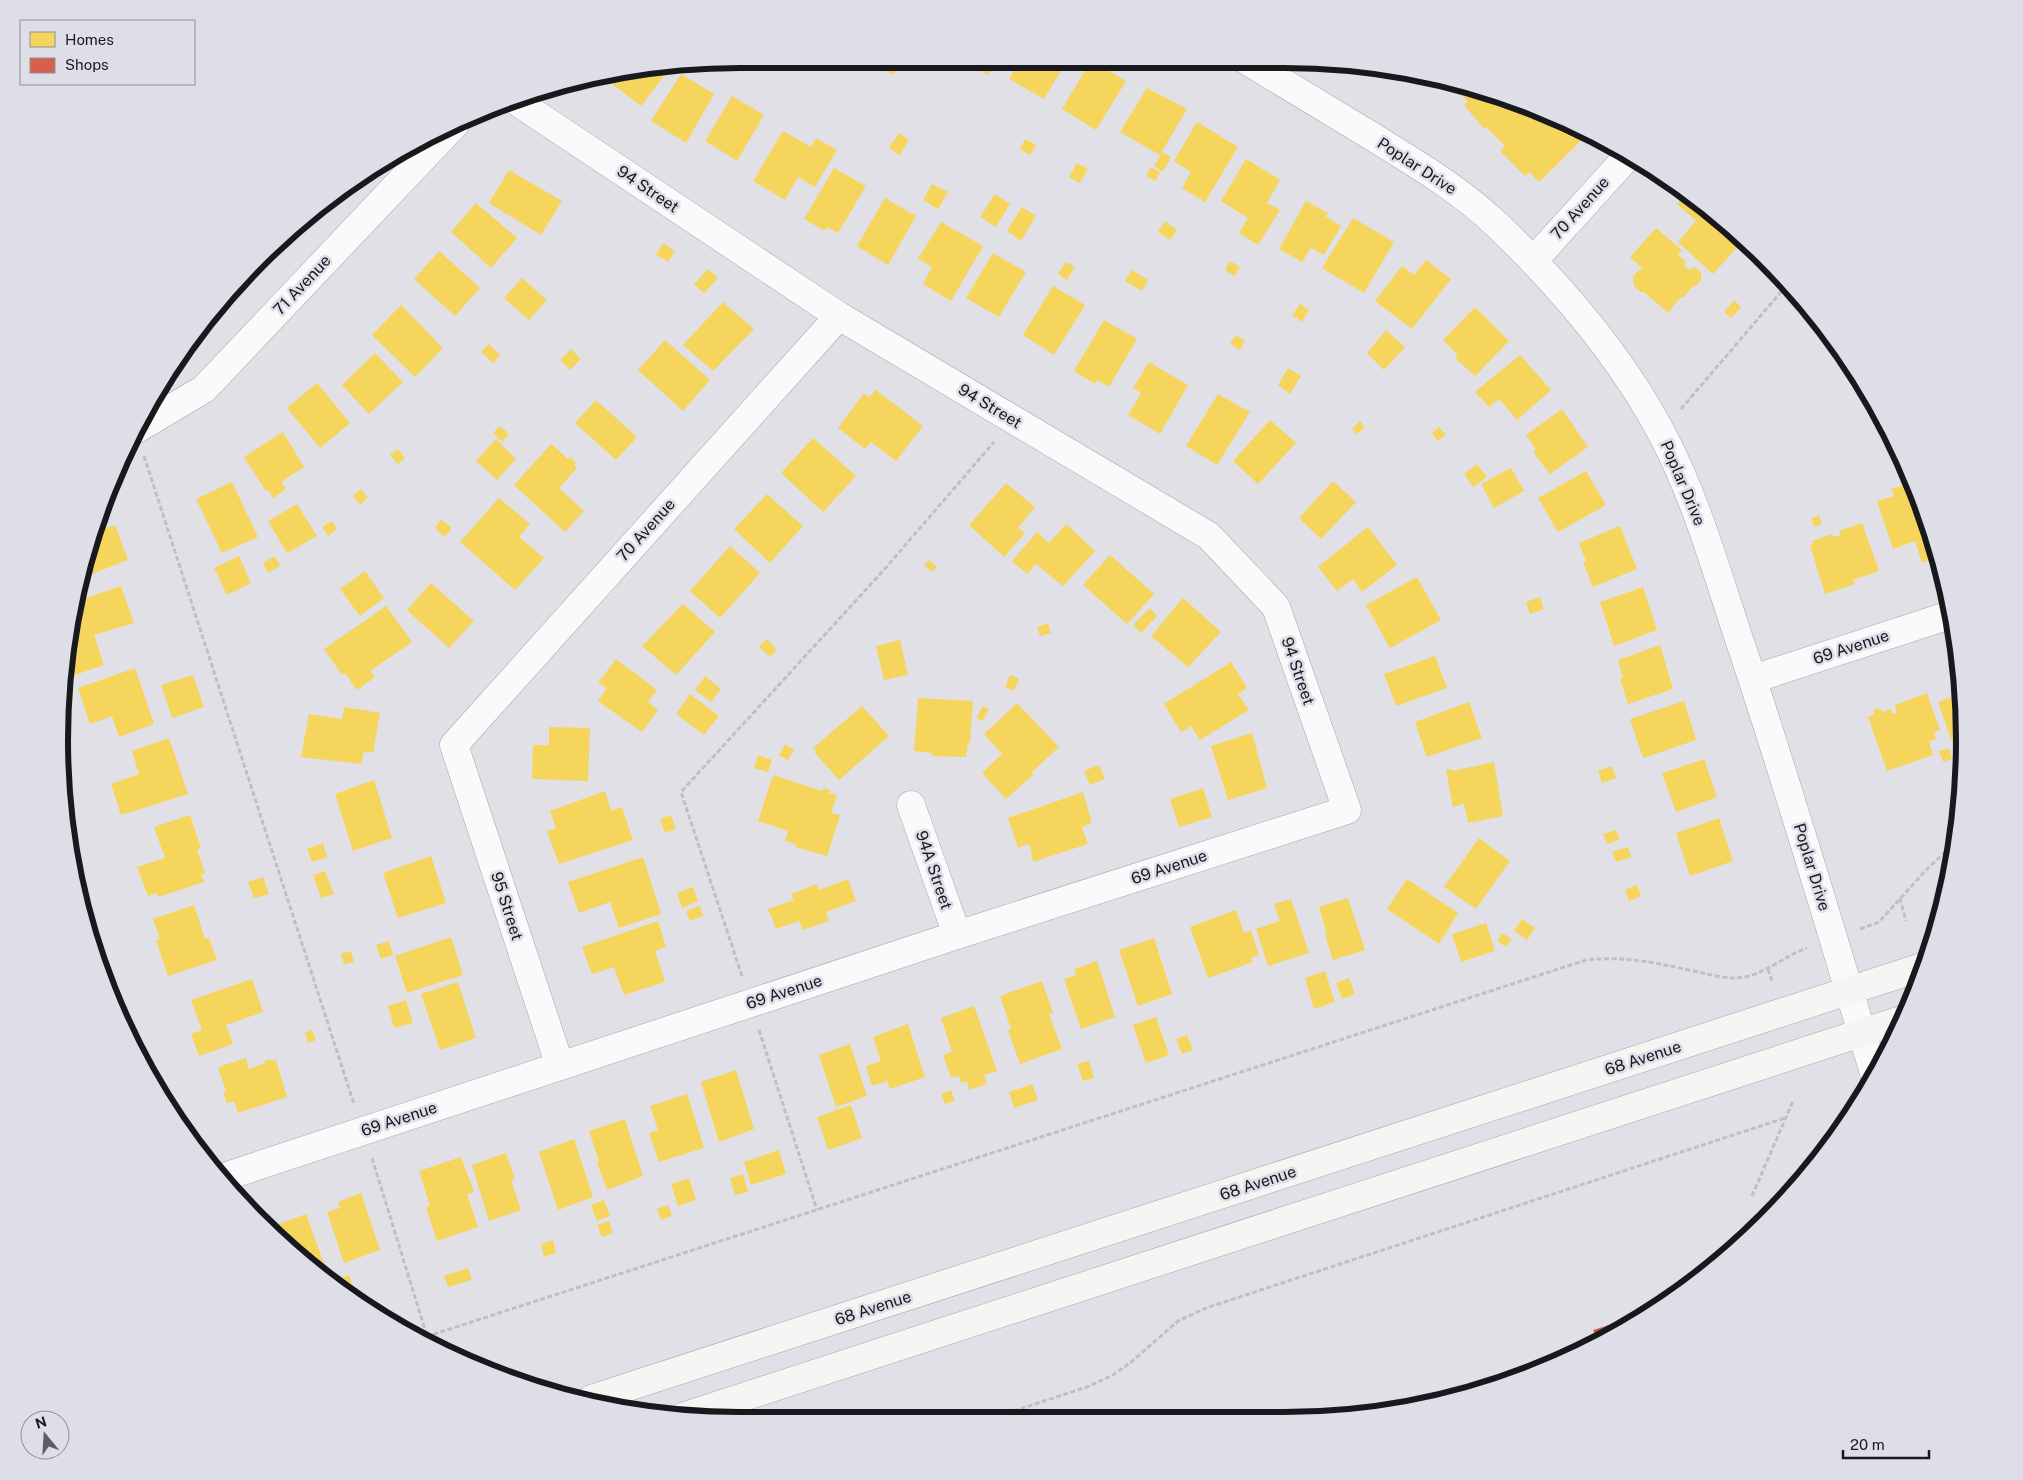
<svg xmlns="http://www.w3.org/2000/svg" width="2023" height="1480" font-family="'Public Sans',sans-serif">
  <rect width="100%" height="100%" fill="#e0e0e6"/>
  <g fill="#f6d55c">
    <path d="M879,59H888L900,65L893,75L876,65Z"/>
    <path d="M961,59H998L988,75Z"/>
    <path d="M1021,59H1068L1044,99L1009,79Z"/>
    <path d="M1092,59H1101L1113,66L1109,71L1126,81L1096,130L1062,109Z"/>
    <path d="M670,68L641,106L603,77L619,75Z"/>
    <path d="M681,74L714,94L686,143L651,121Z"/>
    <path d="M1449,81L1459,82L1544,111L1588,134L1539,182L1529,172L1525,176L1500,151L1505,146L1486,127L1484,129L1464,105L1468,102Z"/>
    <path d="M1147,88L1187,109L1160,155L1120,132Z"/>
    <path d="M732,96L764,115L737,161L705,141Z"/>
    <path d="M1197,122L1238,147L1205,202L1182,188L1191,172L1174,161Z"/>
    <path d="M783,131L811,147L816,138L837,150L815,187L798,177L785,200L753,181Z"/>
    <path d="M899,133L909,140L900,155L889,148Z"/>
    <path d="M1025,139L1036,145L1030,155L1020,149Z"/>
    <path d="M1162,152L1171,157L1163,172L1154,166Z"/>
    <path d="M1246,159L1280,180L1267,203L1280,210L1258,245L1239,233L1248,218L1221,201Z"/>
    <path d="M1077,163L1088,169L1080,183L1069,177Z"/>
    <path d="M1151,167L1160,172L1155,181L1146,176Z"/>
    <path d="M834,168L866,186L838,233L827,227L825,231L804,219Z"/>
    <path d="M509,170L562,201L541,235L489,203Z"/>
    <path d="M932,184L948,192L938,209L923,200Z"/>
    <path d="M1687,193L1732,228L1744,240L1713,274L1678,242L1696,221L1677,204Z"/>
    <path d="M995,194L1010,204L996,227L980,217Z"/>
    <path d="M885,198L916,216L888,265L857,246Z"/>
    <path d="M1306,201L1328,213L1326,217L1341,226L1324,255L1311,248L1302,262L1279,249Z"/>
    <path d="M476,203L517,238L491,268L451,232Z"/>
    <path d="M1022,207L1036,216L1021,241L1007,231Z"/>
    <path d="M1353,218L1394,242L1364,293L1322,268Z"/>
    <path d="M1165,221L1177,230L1170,240L1158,232Z"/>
    <path d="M941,222L983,246L951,301L923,284L932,267L918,259Z"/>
    <path d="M1656,228L1682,250L1678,255L1686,261L1683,264L1689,270L1695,267L1701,272V280L1696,286H1693L1683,298L1681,297L1668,313L1644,292H1640L1634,286L1633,276L1639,270L1643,269L1630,257Z"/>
    <path d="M663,243L675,251L668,262L656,255Z"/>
    <path d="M439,251L480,288L455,316L414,279Z"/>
    <path d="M993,253L1026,272L999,317L966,298Z"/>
    <path d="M1426,260L1451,279L1412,329L1375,301L1402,266L1414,275Z"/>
    <path d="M1230,261L1240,267L1235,276L1225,270Z"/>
    <path d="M1066,262L1075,267L1067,280L1058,274Z"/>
    <path d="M708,269L718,278L704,293L694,284Z"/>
    <path d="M1132,270L1148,280L1142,291L1125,281Z"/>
    <path d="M522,278L547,300L529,320L504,298Z"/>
    <path d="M1053,286L1085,305L1054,355L1023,335Z"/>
    <path d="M1734,300L1741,307L1731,318L1724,312Z"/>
    <path d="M723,302L754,329L713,371L683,345Z"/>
    <path d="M1300,304L1309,310L1302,322L1292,315Z"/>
    <path d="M401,305L443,348L415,377L372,335Z"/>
    <path d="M1475,307L1509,341L1475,376L1455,358L1458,355L1443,340Z"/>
    <path d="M1104,320L1137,339L1109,387L1097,380L1095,384L1074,371Z"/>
    <path d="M1386,330L1405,347L1384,370L1367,353Z"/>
    <path d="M1236,335L1245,341L1240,350L1230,344Z"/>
    <path d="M665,340L710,380L683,411L638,370Z"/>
    <path d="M489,344L500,355L493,363L481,352Z"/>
    <path d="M571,349L581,359L570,370L560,360Z"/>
    <path d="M375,353L403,382L369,414L342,385Z"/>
    <path d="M1520,355L1551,390L1517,420L1499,399L1489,407L1475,392Z"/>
    <path d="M1149,362L1188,385L1160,434L1128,415L1141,393L1133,388Z"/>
    <path d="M1288,368L1301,376L1290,394L1278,385Z"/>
    <path d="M317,383L350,423L320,448L287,408Z"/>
    <path d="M876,390L923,426L896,461L871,442L865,449L838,428L864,393L869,397Z"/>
    <path d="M1218,394L1250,412L1217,465L1186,446Z"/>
    <path d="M596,400L637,437L616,460L575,423Z"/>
    <path d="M1562,409L1588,447L1550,474L1533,452L1536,450L1526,435Z"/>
    <path d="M1270,420L1296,443L1258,484L1233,461Z"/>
    <path d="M1360,421L1365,427L1357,434L1352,429Z"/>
    <path d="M500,426L509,434L502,442L493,433Z"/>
    <path d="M1439,427L1446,435L1438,441L1432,433Z"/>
    <path d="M283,432L304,467L281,482L286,489L273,498L268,490L266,491L244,457Z"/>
    <path d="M813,438L856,476L823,512L781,473Z"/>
    <path d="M496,439L516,459L497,480L476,461Z"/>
    <path d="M551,444L568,459L570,457L576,463L574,465L577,468L559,488L584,511L565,532L514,485Z"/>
    <path d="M398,449L405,458L398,464L390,455Z"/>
    <path d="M1477,464L1487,477L1473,487L1464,474Z"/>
    <path d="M1511,468L1524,491L1494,508L1481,484Z"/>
    <path d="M1586,471L1606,505L1558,532L1538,498Z"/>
    <path d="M1333,481L1356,502L1321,539L1299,518Z"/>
    <path d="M232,482L258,537L222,553L196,499Z"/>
    <path d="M1006,483L1035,507L1018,528L1025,533L1004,557L969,525Z"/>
    <path d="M1911,483L1929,532L1939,559L1933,561L1932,559L1922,563L1915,541L1893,549L1877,501L1894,496L1891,489Z"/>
    <path d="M361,489L368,497L360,505L353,496Z"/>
    <path d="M767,494L803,526L770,563L734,529Z"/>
    <path d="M499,498L530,524L519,537L544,558L515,590L460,542Z"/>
    <path d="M297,504L317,536L287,553L268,521Z"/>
    <path d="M1819,515L1822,524L1814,527L1811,519Z"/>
    <path d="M441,519L452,528L444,537L435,528Z"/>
    <path d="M332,521L337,529L328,536L322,527Z"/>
    <path d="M1862,523L1879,571L1853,580L1855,584L1825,594L1810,545L1813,544L1812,541L1832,534L1833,537L1841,535L1839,531Z"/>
    <path d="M1066,524L1095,551L1063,586L1036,564L1027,574L1012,561L1037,532L1049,543Z"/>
    <path d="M115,525L128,560L79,579L82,563L94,532Z"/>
    <path d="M1620,526L1637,569L1593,587L1583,562L1586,561L1579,543Z"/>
    <path d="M1368,527L1397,565L1362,592L1353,579L1337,591L1318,567Z"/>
    <path d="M730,546L760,573L720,618L690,591Z"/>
    <path d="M1110,555L1154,594L1127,624L1083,585Z"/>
    <path d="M239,556L251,583L227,595L214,568Z"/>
    <path d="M275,556L280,566L268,573L263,563Z"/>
    <path d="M929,560L937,567L932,572L924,565Z"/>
    <path d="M365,571L384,598L360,616L340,589Z"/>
    <path d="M1417,577L1441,620L1390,648L1366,605Z"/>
    <path d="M431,583L474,621L449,648L407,610Z"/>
    <path d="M121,586L134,623L94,635L104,665L69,677L65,665V651L75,600L85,596L86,598Z"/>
    <path d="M1643,587L1657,630L1614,646L1600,602Z"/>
    <path d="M1540,597L1544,609L1530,614L1526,602Z"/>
    <path d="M1183,598L1221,632L1188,667L1151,636Z"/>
    <path d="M683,604L715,632L676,675L642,646Z"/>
    <path d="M386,606L412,642L370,671L375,677L357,690L345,673L342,675L324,649Z"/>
    <path d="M1150,608L1157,616L1141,633L1133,625Z"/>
    <path d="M1048,623L1051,633L1040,636L1037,627Z"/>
    <path d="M767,639L777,650L770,657L759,647Z"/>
    <path d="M900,640L908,675L884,680L876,646Z"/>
    <path d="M1660,645L1673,689L1628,704L1620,679L1623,678L1618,660Z"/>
    <path d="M1435,656L1447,688L1396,706L1384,674Z"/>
    <path d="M616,659L657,690L648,702L658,710L642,732L598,701L607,688L598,683Z"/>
    <path d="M1231,662L1247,688L1238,694L1249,710L1200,740L1191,726L1181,732L1164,704Z"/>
    <path d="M135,668L154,724L119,737L112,716L90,724L78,688Z"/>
    <path d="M193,675L204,707L172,718L161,685Z"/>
    <path d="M1010,675L1019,679L1014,691L1005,687Z"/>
    <path d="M1959,675L1963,695L1961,751L1956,753L1938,702L1957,695L1951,678Z"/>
    <path d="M705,676L721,689L711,702L695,690Z"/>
    <path d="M1927,693L1940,730L1934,732L1936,739L1929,742L1933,755L1887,771L1868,717L1875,714L1873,710L1880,708L1882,712L1891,709L1892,714L1897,712L1895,705Z"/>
    <path d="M690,694L719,716L704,735L676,714Z"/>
    <path d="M918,698L973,701L970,743H968L966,757L931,756L932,753L914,751Z"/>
    <path d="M1684,701L1696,740L1643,758L1630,719Z"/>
    <path d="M1469,702L1482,738L1427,757L1415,722Z"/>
    <path d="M1017,703L1059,747L1032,772L1034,774L1006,799L982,773L1002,754L984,734Z"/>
    <path d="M862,706L889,736L839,780L814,752L816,751L813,748Z"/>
    <path d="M983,706L989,709L983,721L976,718Z"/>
    <path d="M344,707L380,713L373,753L364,751L361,764L301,757L309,714L342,719Z"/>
    <path d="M549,727L590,728L588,781L532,779L533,745H549Z"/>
    <path d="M1252,733L1267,788L1228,800L1211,746Z"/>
    <path d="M169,738L188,794L121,815L111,784L139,774L132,751Z"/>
    <path d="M785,744L794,750L788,760L779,755Z"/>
    <path d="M1949,748L1952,759L1943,762L1939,751Z"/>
    <path d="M758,755L772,760L768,772L754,768Z"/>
    <path d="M1704,759L1717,797L1676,812L1662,773Z"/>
    <path d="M1494,762L1503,816L1468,823L1464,804L1453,807L1446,770L1452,769V771Z"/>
    <path d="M1099,765L1105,779L1090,785L1084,771Z"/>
    <path d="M1612,766L1616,778L1602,783L1598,771Z"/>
    <path d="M773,775L822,791L824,788L830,790L829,793L837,795L831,813L840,815L827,856L795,847L796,844L785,841L788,831L758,821Z"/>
    <path d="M374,780L392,838L353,851L335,794Z"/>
    <path d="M1203,788L1212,817L1179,827L1170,799Z"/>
    <path d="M605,791L611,811L622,807L633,840L559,864L547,831L556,828L550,811Z"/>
    <path d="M1083,792L1092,823L1082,827L1088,844L1033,862L1030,846L1028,844L1018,848L1008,818Z"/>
    <path d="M190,815L201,848L197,850L205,873L201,874L204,882L158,897L157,893L148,896L137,867L165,858L154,827Z"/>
    <path d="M671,815L676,829L665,833L660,819Z"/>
    <path d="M1719,818L1733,861L1690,876L1676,833Z"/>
    <path d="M1616,830L1620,839L1607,844L1603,834Z"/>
    <path d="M1479,838L1510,861L1476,909L1444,887Z"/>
    <path d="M323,843L327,857L312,862L307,849Z"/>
    <path d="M1628,847L1631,857L1616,862L1612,852Z"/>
    <path d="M431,856L446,903L398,918L383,873Z"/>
    <path d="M643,857L661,914L619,928L610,902L579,913L568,882Z"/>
    <path d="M325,871L334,894L321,898L313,875Z"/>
    <path d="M263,877L269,894L254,898L248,882Z"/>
    <path d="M848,879L856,901L826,912L829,921L803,930L799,921L776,929L768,909L794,900L791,894L817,884L819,890Z"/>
    <path d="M1407,879L1458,913L1439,944L1387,909Z"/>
    <path d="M1637,885L1641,896L1629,901L1625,890Z"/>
    <path d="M693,887L698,901L682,908L677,893Z"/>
    <path d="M1348,898L1365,950L1333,960L1325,935L1327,934L1319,907Z"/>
    <path d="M1291,899L1309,953L1268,966L1256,929L1280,921L1274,904Z"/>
    <path d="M194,905L205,939L209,938L217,960L168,976L156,940L160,939L153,919Z"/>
    <path d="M700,906L703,916L690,921L686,911Z"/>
    <path d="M1236,910L1244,933L1251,930L1259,955L1251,958L1253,962L1208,978L1190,927Z"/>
    <path d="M1522,919L1535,928L1527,940L1514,931Z"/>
    <path d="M658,921L666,947L655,951L665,982L624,995L614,967L592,974L582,947Z"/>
    <path d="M1486,923L1495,951L1461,962L1452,934Z"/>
    <path d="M1502,933L1512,939L1506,947L1497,941Z"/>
    <path d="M451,937L463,975L407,993L395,956Z"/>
    <path d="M1154,938L1172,994L1138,1006L1119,950Z"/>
    <path d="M389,941L393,955L381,959L376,945Z"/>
    <path d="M351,951L354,962L344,964L341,954Z"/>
    <path d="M1097,961L1115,1017L1081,1029L1064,979L1076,975L1074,969Z"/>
    <path d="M1325,971L1335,1002L1314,1009L1305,978Z"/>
    <path d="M1349,978L1355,994L1342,999L1336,983Z"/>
    <path d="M252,979L263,1012L226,1025L233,1044L199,1056L191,1034L202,1030L191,1000Z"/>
    <path d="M1042,981L1053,1013L1049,1014L1062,1049L1020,1064L1008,1030L1011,1029L1000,996Z"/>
    <path d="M458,982L476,1038L440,1050L421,994Z"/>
    <path d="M406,1000L413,1023L394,1028L388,1006Z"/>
    <path d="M974,1006L997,1071L984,1075L987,1084L969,1090L967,1081L961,1083L959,1076L951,1078L943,1055L952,1052L941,1018Z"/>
    <path d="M1156,1017L1169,1055L1146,1063L1133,1025Z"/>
    <path d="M908,1024L925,1077L890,1089L887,1081L872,1086L866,1066L881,1061L873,1037Z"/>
    <path d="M312,1030L316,1040L308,1043L305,1033Z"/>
    <path d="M1187,1035L1193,1050L1182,1054L1176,1039Z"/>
    <path d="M850,1044L867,1096L836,1107L819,1055Z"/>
    <path d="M246,1058L249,1069L265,1063V1061L270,1059L271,1061L276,1060L287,1097L238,1113L234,1101L227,1103L223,1092L226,1091L218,1067Z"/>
    <path d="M1089,1061L1094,1078L1083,1081L1077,1064Z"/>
    <path d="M736,1070L754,1129L719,1142L701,1082Z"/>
    <path d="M1032,1084L1038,1100L1014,1108L1009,1092Z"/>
    <path d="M951,1090L955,1101L945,1104L941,1094Z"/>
    <path d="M687,1094L704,1148L659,1162L649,1133L658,1130L650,1106Z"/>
    <path d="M851,1105L862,1138L828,1150L817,1117Z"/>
    <path d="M625,1119L643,1176L607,1190L597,1162L599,1161L589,1131Z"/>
    <path d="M574,1139L593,1197L558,1210L539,1152Z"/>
    <path d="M779,1150L786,1174L751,1185L744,1162Z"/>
    <path d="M506,1153L515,1179L511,1180L521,1210L489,1221L472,1165Z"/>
    <path d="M461,1157L474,1192L467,1194L478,1227L437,1241L426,1207L430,1206L419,1171Z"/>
    <path d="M743,1174L748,1192L735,1195L730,1178Z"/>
    <path d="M689,1178L696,1200L678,1206L671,1184Z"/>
    <path d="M361,1193L380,1250L344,1263L327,1212L340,1208L338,1202Z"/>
    <path d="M604,1200L610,1216L597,1221L591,1205Z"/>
    <path d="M668,1205L672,1216L661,1220L657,1209Z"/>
    <path d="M306,1214L326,1269L319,1272L291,1252L277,1238L273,1226Z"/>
    <path d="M609,1221L613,1233L602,1237L597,1225Z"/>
    <path d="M553,1240L556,1253L544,1257L541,1244Z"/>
    <path d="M468,1268L472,1280L448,1287L444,1276Z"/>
    <path d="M349,1275L356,1295L352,1296L342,1289L338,1279Z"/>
  </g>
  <path fill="#d6604d" d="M1629,1319L1630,1320L1597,1339L1593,1330Z"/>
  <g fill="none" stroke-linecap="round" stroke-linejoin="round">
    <defs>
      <g id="minor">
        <path d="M1533,261L1628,156"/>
        <path d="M135,430L204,389L456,123"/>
        <path d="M1753,679L1950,615"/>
        <path d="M911,805L957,935"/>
        <path d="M560,1066L454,745L839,316"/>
        <path d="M221,1178L957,935L1347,810L1276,607L1209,536L839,316L513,99"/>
      </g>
      <path id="tertiary" d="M1244,59C1287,85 1330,111 1373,137C1415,163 1459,189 1495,223C1560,285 1620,354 1662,434C1697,500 1717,574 1741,645C1789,787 1831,932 1875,1076"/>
      <g id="secondary">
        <path d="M591,1399L1925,966"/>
        <path d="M682,1417L1901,1020"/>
      </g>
    </defs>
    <use href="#minor" stroke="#a6a6aa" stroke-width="29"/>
    <use href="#tertiary" stroke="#a6a6aa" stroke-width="29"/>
    <use href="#secondary" stroke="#a6a6aa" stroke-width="29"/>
    <g stroke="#c0c0c2" stroke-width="3" stroke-dasharray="5 2.5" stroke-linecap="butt">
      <path d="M1681,409L1786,286"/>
      <path d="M144,456L354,1104"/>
      <path d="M1900,898L1906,921"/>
      <path d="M1860,929L1879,922L1926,870L1955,843"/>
      <path d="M1768,969L1772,981"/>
      <path d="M742,976L681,792L883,571L994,442"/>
      <path d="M759,1030L817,1210"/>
      <path d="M372,1158L427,1336"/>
      <path d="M1752,1196L1793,1101"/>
      <path d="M419,1339L1586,960C1624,956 1652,962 1689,970C1706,973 1727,981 1745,977C1768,972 1786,955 1807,948"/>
      <path d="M992,1418L1087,1387L1113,1375L1130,1363L1178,1321L1206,1308L1785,1118"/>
    </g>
    <use href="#minor" stroke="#fafafb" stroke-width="28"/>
    <use href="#tertiary" stroke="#fafafb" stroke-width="28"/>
    <use href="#secondary" stroke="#f7f4f4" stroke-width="28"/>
  </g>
  <g text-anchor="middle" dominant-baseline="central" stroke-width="5" stroke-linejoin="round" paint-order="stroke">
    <g font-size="16" fill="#18191c" stroke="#dedee8">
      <text transform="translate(1417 166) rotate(33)">Poplar Drive</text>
      <text transform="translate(648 189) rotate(34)">94 Street</text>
      <text transform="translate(1580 208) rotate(-48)">70 Avenue</text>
      <text transform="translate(302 285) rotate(-47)">71 Avenue</text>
      <text transform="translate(990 406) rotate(31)">94 Street</text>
      <text transform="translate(1683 483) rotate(67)">Poplar Drive</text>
      <text transform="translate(646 530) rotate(-48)">70 Avenue</text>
      <text transform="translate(1851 647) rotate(-18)">69 Avenue</text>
      <text transform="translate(1298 671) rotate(71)">94 Street</text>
      <text transform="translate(1169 867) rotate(-18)">69 Avenue</text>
      <text transform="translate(1812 867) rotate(73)">Poplar Drive</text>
      <text transform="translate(934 870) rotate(71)">94A Street</text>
      <text transform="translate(507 906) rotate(72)">95 Street</text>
      <text transform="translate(784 992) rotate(-18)">69 Avenue</text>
      <text transform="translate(1643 1058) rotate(-18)">68 Avenue</text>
      <text transform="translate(399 1119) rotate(-18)">69 Avenue</text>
      <text transform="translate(1258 1183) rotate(-18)">68 Avenue</text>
      <text transform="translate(873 1308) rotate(-18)">68 Avenue</text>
    </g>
  </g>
  <path d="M0 0H2023V1480H0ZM740 68H1284A672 672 0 0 1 1956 740V740A672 672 0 0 1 1284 1412H740A672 672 0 0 1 68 740V740A672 672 0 0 1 740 68Z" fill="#dedee8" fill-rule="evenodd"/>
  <path fill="none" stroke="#18191c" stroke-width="6" d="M740 68H1284A672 672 0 0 1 1956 740V740A672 672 0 0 1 1284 1412H740A672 672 0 0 1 68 740V740A672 672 0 0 1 740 68Z"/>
  <rect x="20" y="20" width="175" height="65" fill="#dedee8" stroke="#8f8f96"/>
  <rect x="30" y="32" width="25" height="15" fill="#f6d55c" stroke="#8f8f96"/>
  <text x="65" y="45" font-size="15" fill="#18191c">Homes</text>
  <rect x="30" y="58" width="25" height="15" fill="#d6604d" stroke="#8f8f96"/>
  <text x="65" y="70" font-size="15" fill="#18191c">Shops</text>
  <g transform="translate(45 1435) rotate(342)"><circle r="24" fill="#dedee8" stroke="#8f8f96"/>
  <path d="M0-4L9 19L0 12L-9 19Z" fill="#5e5f63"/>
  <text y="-8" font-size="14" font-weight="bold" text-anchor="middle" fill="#18191c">N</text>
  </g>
  <path d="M1843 1450v8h86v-8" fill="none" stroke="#18191c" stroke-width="2.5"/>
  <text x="1850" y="1450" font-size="15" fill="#18191c" stroke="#dedee8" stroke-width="4" paint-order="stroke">20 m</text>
</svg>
